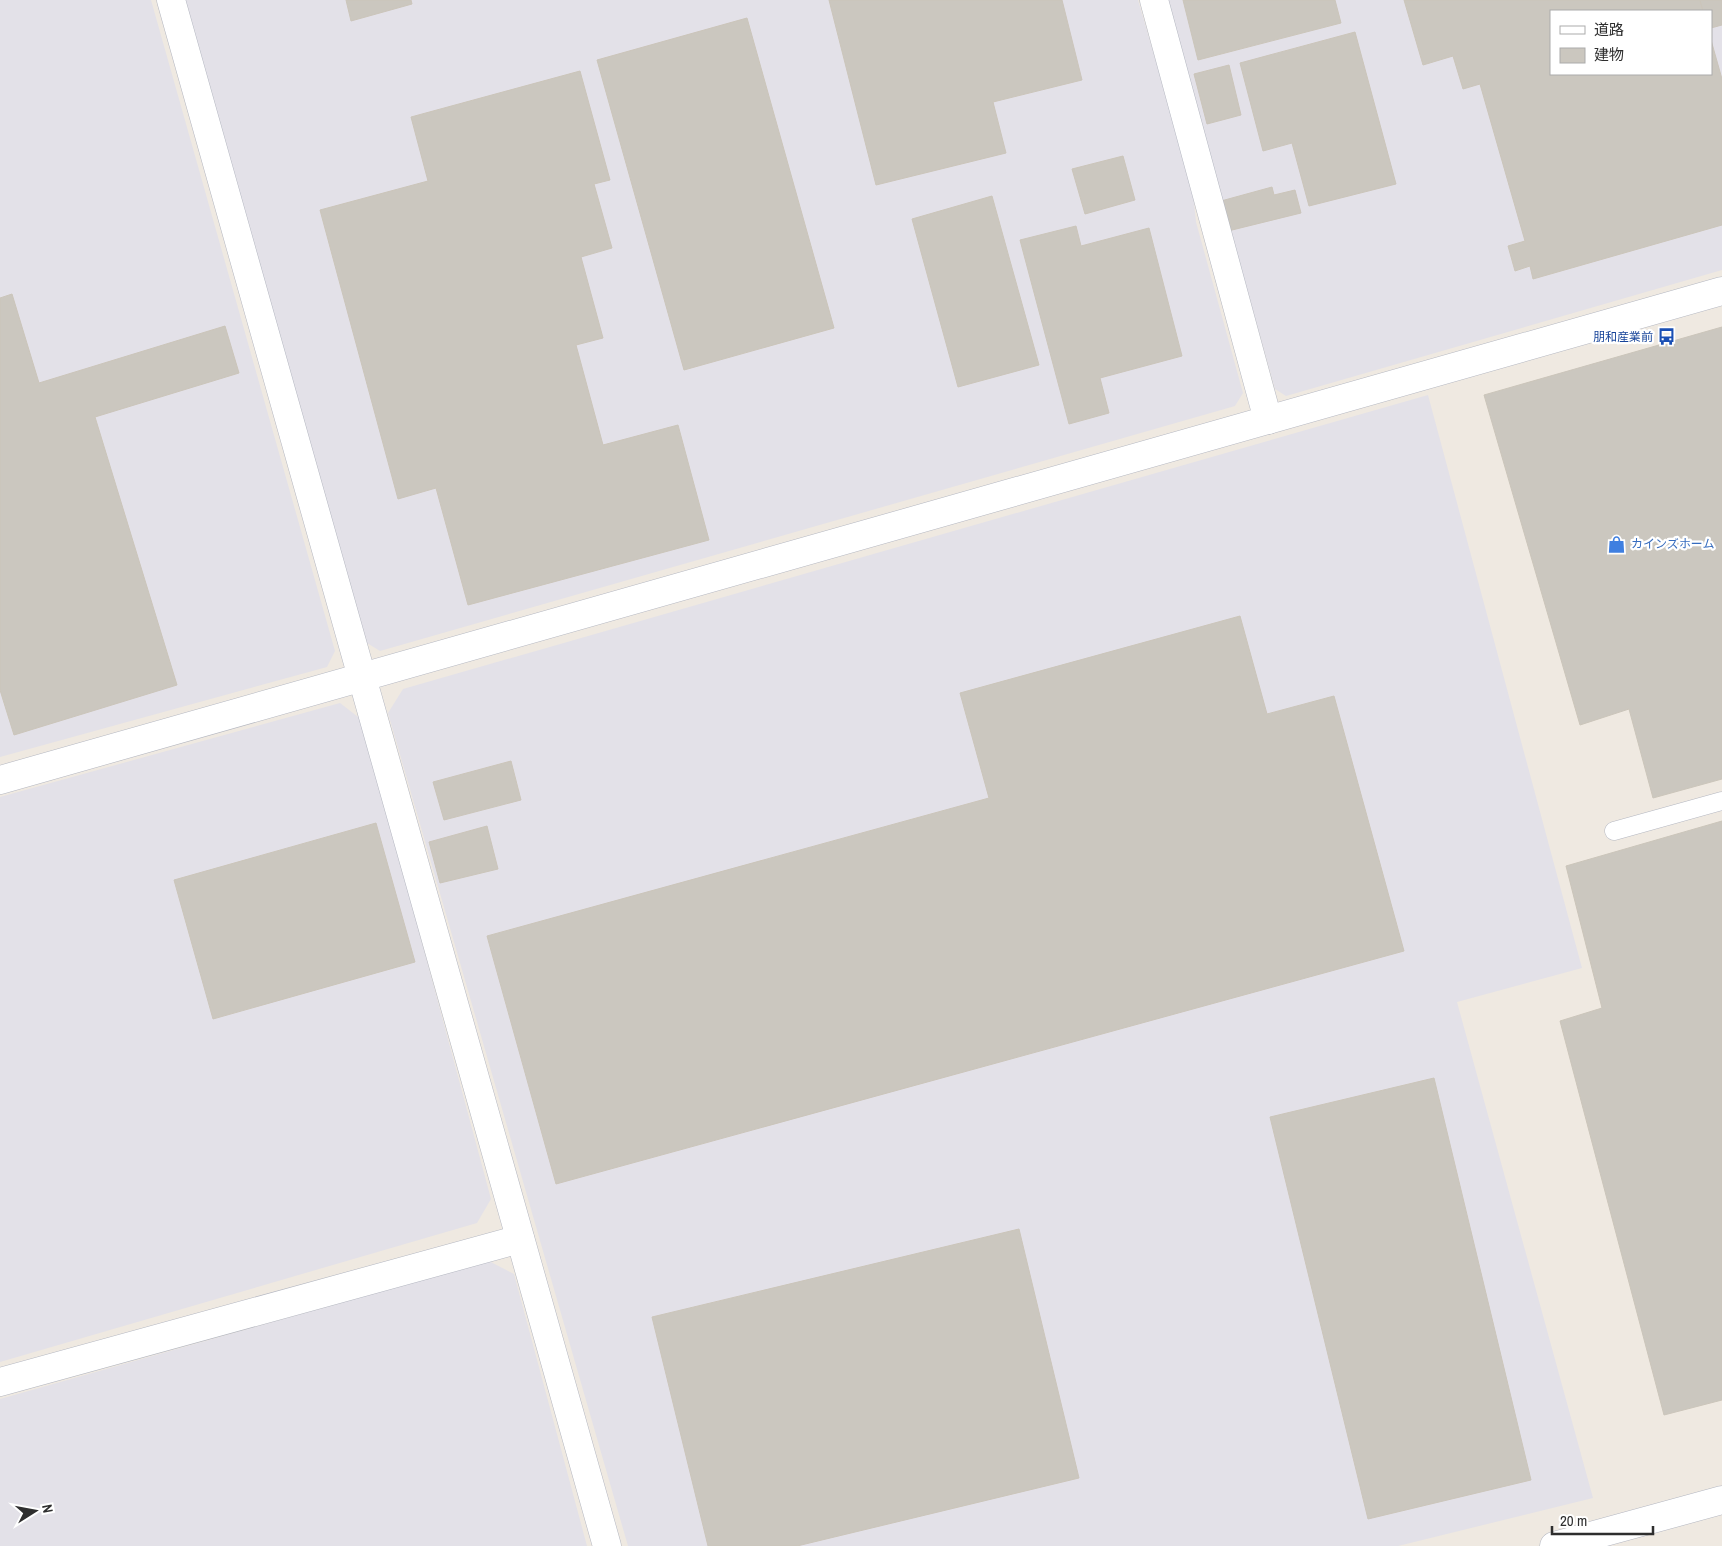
<svg xmlns="http://www.w3.org/2000/svg" width="1722" height="1546" font-family="'Archivo Narrow','Noto Sans JP',sans-serif">
  <rect width="100%" height="100%" fill="#efe9e1"/>
  <g fill="#e3e1e8" fill-rule="evenodd">
    <path d="M0,0H151L335,651L327,667L0,757Z"/>
    <path d="M185,0H1138L1192,184L1196,222L1243,393L1235,406L380,651L367,643Z"/>
    <path d="M1166,0H1722V270L1286,396L1275,389ZM1551,11H1711V74H1551Z"/>
    <path d="M1428,395L1582,968L1457,1002L1593,1498L1398,1546H628L388,713L403,689Z"/>
    <path d="M340,703L362,720L491,1199L477,1223L0,1362V797Z"/>
    <path d="M489,1261L514,1274L587,1546H0V1399Z"/>
  </g>
  <g fill="#cbc7bf" stroke="#cbc5ba">
    <path d="M346,0H411L412,4L351,21Z"/>
    <path d="M829,0H1062L1082,80L993,102L1006,153L876,185Z"/>
    <path d="M1183,0H1335L1341,23L1198,60Z"/>
    <path d="M1404,0H1700L1703,11H1551V74H1711V40L1722,79V225L1533,279L1530,266L1515,271L1508,246L1525,241L1480,84L1463,89L1453,56L1423,65Z"/>
    <path d="M1700,0H1722V25L1711,28V11H1703Z"/>
    <path d="M747,18L834,328L684,370L597,60Z"/>
    <path d="M1355,32L1396,184L1309,206L1292,143L1263,151L1240,63Z"/>
    <path d="M1229,65L1241,115L1207,124L1194,74Z"/>
    <path d="M580,71L610,180L594,184L612,248L581,257L603,338L576,345L603,445L678,425L709,540L468,605L436,488L398,499L320,210L428,181L411,117Z"/>
    <path d="M1123,156L1135,200L1085,214L1072,169Z"/>
    <path d="M1272,187L1274,195L1295,190L1301,213L1228,231L1221,201Z"/>
    <path d="M992,196L1039,365L958,387L912,219Z"/>
    <path d="M1076,226L1081,246L1149,228L1182,356L1100,378L1109,413L1069,424L1020,240Z"/>
    <path d="M12,294L39,383L225,326L239,373L95,417L177,685L14,735L0,690V298Z"/>
    <path d="M1722,327V779L1653,798L1629,709L1580,725L1484,395Z"/>
    <path d="M1240,616L1267,714L1334,696L1404,951L556,1184L487,936L989,798L960,693Z"/>
    <path d="M511,761L521,800L444,820L433,782Z"/>
    <path d="M1722,821V1400L1664,1415L1560,1021L1602,1008L1566,866Z"/>
    <path d="M376,823L415,962L213,1019L174,880Z"/>
    <path d="M487,826L498,869L440,883L429,842Z"/>
    <path d="M1434,1078L1531,1480L1368,1519L1270,1117Z"/>
    <path d="M1019,1229L1079,1478L797,1546H708L652,1317Z"/>
  </g>
  <g fill="none" stroke-linecap="round" stroke-linejoin="round">
    <defs>
      <path id="service" d="M1614,831L1722,801"/>
      <g id="minor">
        <path d="M171,0L607,1546"/>
        <path d="M1154,0L1268,420"/>
        <path d="M0,1382L520,1239"/>
      </g>
      <g id="tertiary">
        <path d="M0,780L1722,291"/>
        <path d="M1554,1546L1722,1500"/>
      </g>
    </defs>
    <use href="#service" stroke="#b4b7c1" stroke-width="19"/>
    <use href="#minor" stroke="#b4b7c1" stroke-width="29"/>
    <use href="#tertiary" stroke="#b4b7c1" stroke-width="29"/>
    <use href="#service" stroke="#fff" stroke-width="18"/>
    <use href="#minor" stroke="#fff" stroke-width="28"/>
    <use href="#tertiary" stroke="#fff" stroke-width="28"/>
  </g>
  <defs>
    <symbol id="bus-bare" viewBox="-9 -9 18 18"><path d="M-5-6H5V4H4V6H2V4H-2V6H-4V4H-5ZM-3.5-4V0h7V-4ZM-3.5 1.2v1.5H-2V1.2ZM2 1.2v1.5H3.5V1.2Z" fill="#1a4fb4" stroke="#fff" stroke-width="2.5" paint-order="stroke"/></symbol>
    <symbol id="shop-bare" viewBox="-9 -9 18 18"><path d="M-5-2.5h2.3a2.7 3.5 0 0 1 5.4 0H5L5.5 6h-11ZM-1.5-2.5h3a1.5 2.3 0 0 0-3 0Z" fill="#3f7fe0" stroke="#fff" stroke-width="2.5" paint-order="stroke"/></symbol>
  </defs>
  <g fill-rule="evenodd">
    <use href="#bus-bare" x="1654" y="324" width="25" height="25"/>
    <use href="#shop-bare" x="1604" y="532" width="25" height="25"/>
  </g>
  <g text-anchor="middle" dominant-baseline="central" stroke-width="4.5" stroke-linejoin="round" paint-order="stroke">
    <g font-size="12" fill="#164399" stroke="#fff" text-anchor="end">
      <text x="1653" y="337">朋和産業前</text>
    </g>
    <g font-size="12" fill="#366cbe" stroke="#fff" text-anchor="start">
      <text x="1631" y="544">カインズホーム</text>
    </g>
  </g>
  <rect x="1550" y="10" width="162" height="65" fill="#ffffff" stroke="#ababab"/>
  <rect x="1560" y="26" width="25" height="8" fill="#ffffff" stroke="#ababab"/>
  <text x="1594" y="35" font-size="15" fill="#2e2e2e">道路</text>
  <rect x="1560" y="48" width="25" height="15" fill="#cbc7bf" stroke="#ababab"/>
  <text x="1594" y="60" font-size="15" fill="#2e2e2e">建物</text>
  <g transform="translate(35 1511) rotate(79)" stroke="#ffffff" stroke-width="4" paint-order="stroke">
  <path d="M0-4L9 19L0 12L-9 19Z" fill="#2e2e2e"/>
  <text y="-8" font-size="14" font-weight="bold" text-anchor="middle" fill="#2e2e2e">N</text>
  </g>
  <path d="M1552 1526v8h101v-8" fill="none" stroke="#2e2e2e" stroke-width="2.5"/>
  <text x="1560" y="1526" font-size="15" fill="#2e2e2e" stroke="#ffffff" stroke-width="4" paint-order="stroke">20 m</text>
</svg>
